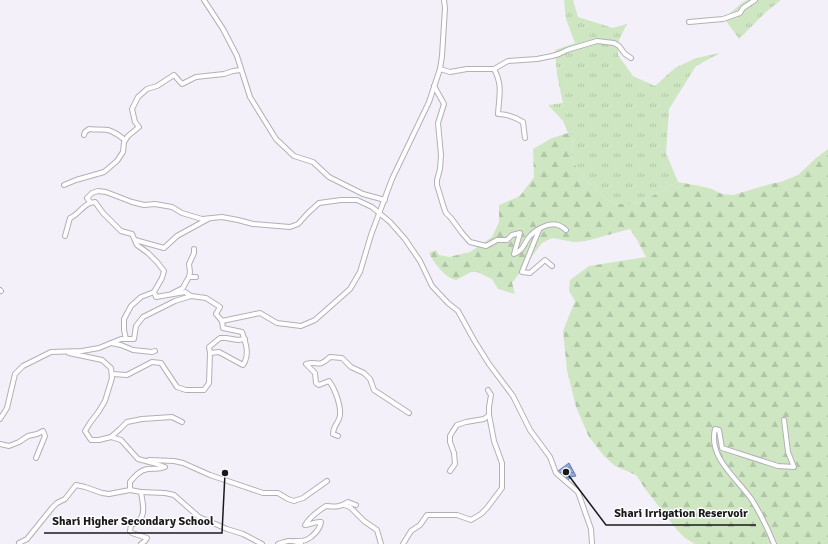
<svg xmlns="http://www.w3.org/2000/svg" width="828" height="544" font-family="Signika,sans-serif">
  <defs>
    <pattern id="grass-tufts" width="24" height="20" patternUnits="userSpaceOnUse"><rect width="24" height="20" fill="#cee7c2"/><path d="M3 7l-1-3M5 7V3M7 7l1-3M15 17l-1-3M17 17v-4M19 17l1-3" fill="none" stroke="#b0c6a6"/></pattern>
    <pattern id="forest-firs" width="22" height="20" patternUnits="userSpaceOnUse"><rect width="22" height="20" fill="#cee7c2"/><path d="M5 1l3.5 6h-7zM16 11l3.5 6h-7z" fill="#b0c6a6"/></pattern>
    <pattern id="water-rules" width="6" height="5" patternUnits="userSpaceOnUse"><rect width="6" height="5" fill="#8ca8e1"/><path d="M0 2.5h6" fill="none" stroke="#7288b6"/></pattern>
  </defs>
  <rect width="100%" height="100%" fill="#f4f0fa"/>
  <g fill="url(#grass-tufts)">
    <path d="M564,0H573L578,17L613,28L627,24L619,40L618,55L633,76L655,86L675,68L696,58L720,53L696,66L669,109L666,153L678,182L643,201L631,204H618L607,200L585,179L575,165L571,154L573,136L568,133L563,121L548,105L563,103L557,75L555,50L575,43L566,19Z"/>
    <path d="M747,0H781L766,12L739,39L724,18L742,3Z"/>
  </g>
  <path fill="url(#forest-firs)" d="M568,133L573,136L571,154L575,165L585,179L607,200L618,204H631L643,201L678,182L700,186L712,189L722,194L733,195L770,184L781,182L798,175L816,158L828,149V544H695L685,538L677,530L646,490L636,475L615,466L604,456L589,437L576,407L567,370L563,331L575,301L569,291L570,280L589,266L646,257L636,238L630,229L586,241L574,242L552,238L542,243L512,283L515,294L498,289L492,279L477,272H471L456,280C445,278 434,263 429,253L436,250L439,255L449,257L470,252L492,237L499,222V205L520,196L534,177L533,149L552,138Z"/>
  <path fill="url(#water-rules)" stroke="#6a7da6" d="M569,463L576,476L571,477L568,480L565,479L558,471Z"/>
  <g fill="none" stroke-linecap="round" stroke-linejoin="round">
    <defs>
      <g id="minor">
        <path d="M204,0L223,29L237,56L250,97L276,139L294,156L313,162L329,177L363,194L385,200"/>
        <path d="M689,22L723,19L740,13L743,8L755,0"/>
        <path d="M440,69L450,72L467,69H494L508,61L537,59L552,56L559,54L567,50L597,41L614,43L619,46L625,54L631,58"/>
        <path d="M494,69C503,85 499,97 498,114C508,114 515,117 523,122L525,138"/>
        <path d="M434,86L444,104L438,123L441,155L440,169L437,180V185L444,208L446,213L451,218L462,233L470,242L486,246L497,240H507L512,235L520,233L514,254C524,250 523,245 529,237C535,230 548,222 558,225C561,226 564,228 566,230"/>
        <path d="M84,135L85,132L89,129C95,130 104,129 108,130C115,132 120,136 125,140"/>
        <path d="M64,185L76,180L104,172L117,161L123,152L124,142L128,136L139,127L135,122L132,109L138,97L147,89L157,86L174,75L182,84L196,77L224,74L233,71L241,70"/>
        <path d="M90,202L87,198L92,193L98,191L106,192L132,202L144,205L155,204L172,207L182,213L202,219L222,217L238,220L253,224L290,227L298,224L308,213L319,203L341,200H357L372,207L390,222L405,239L420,261L432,286L448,303L458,311L474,340L489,364L513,396L530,430L550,457L556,473L578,492L591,529L592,544"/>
        <path d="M539,230L522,272L530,273L545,260L552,266"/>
        <path d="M65,236L70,218C80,214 83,203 95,202L103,213L121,231L132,234L137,245L148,253L157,262L164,271L162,278L154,292L156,297L185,292L191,296"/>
        <path d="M135,240L164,248L177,236L208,219"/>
        <path d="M189,277L190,272L189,264L194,253V249"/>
        <path d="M0,290L1,291"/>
        <path d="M173,293L183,288L186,282L189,277H196"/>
        <path d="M126,339L124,330V319L131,306L141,297L154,292"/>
        <path d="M111,343L121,345L133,350L152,352L155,351"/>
        <path d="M210,353L209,347L220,338H226L238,340L245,339"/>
        <path d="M112,374L127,375L152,362L161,363L177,387L186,390H204L209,383L210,353L219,352L243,365C250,355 246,343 242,332L223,328L222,321"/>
        <path d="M0,419L7,408L15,374L23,366L51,352L82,351L99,348L121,339H134L136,326L143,317L175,301L191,296L206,298L220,307L216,314L222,321L260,313L277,323L301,326L315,320L350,289L360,272L371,235L392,179L429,102L440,69L442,56L445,8L444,0"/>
        <path d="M338,436L333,434C333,427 337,424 339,419C343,409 335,389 329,381L319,385L316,383L315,373L306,364C318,360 317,369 330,357L342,358L351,367L364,373L370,379L374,390L409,413"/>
        <path d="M111,437L120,429L127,422L142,419L172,417L182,422"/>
        <path d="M0,444L9,446L19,442L28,436L37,434L43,431L45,436L36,458"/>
        <path d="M149,460L174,461L183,463L210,475L263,493H278L288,499L294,501L303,498L327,481"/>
        <path d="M450,471L455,464L454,453L450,442V436L453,431L457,425L466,422L484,419L489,415"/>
        <path d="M130,490L141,492C142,500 146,513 140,519C138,522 134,524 131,525L130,531L132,533L147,538L145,541L141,544"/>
        <path d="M141,492L165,493L174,495L199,517L227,529L243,534L262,544"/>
        <path d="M344,505L350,507L364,521L377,530L381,544"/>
        <path d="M295,541C298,541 303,541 306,540C313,537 320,529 321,522C315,521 311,525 305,525C310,517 318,511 326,506C335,507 341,507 348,502L356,505"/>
        <path d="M19,543L27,539L52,508L57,503L65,499L76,485L85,487L102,493L109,494L130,490V482C135,476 140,470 148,469C155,468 158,470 165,467L157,464L138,459L121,440L111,437L99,440H91L85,431L90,423L99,411L105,401L112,378L111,368L102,360L69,353"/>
        <path d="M278,544C286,541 293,539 301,544"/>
        <path d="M403,544L411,531L420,525L427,515H457L471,520L481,514L487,508L502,488V463L494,441L489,415V407L491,395L488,390"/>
        <path d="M774,544C768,529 760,513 752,500C737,478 708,458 715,429L719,430L722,448L778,466L794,467L788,452L784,420"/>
      </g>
    </defs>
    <use href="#minor" stroke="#b2afb8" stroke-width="6"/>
    <use href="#minor" stroke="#fff" stroke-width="4"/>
  </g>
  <path fill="none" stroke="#1a191c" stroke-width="1.5" d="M566 472L606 525H756M225 473L222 533H44"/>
  <g fill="#1a191c" stroke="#fff" stroke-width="1.5">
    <circle cx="566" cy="472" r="4"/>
    <circle cx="225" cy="473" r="4"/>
  </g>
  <g font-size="12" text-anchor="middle" font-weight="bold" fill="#1a191c" stroke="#fff" stroke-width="3" stroke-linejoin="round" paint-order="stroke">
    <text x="681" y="517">Shari Irrigation Reservoir</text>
    <text x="133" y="525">Shari Higher Secondary School</text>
  </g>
</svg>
